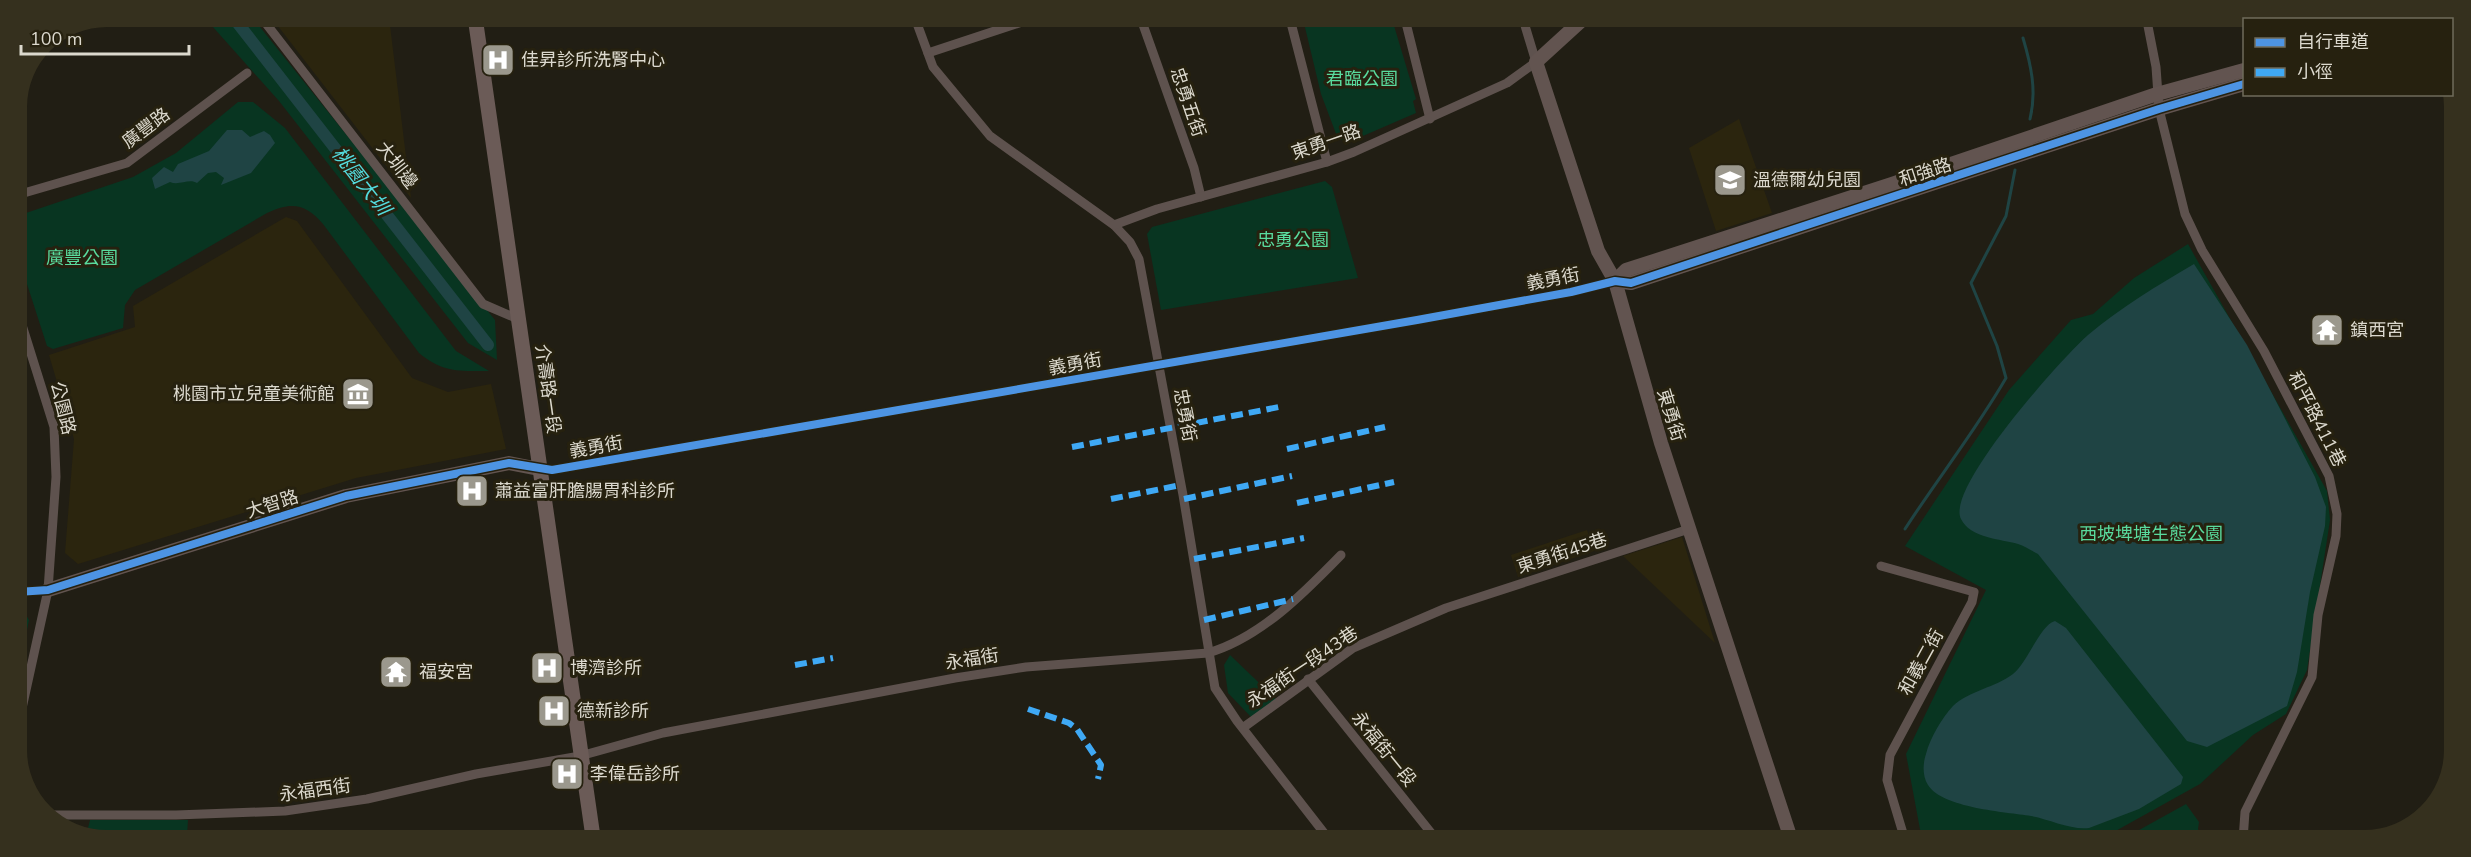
<svg xmlns="http://www.w3.org/2000/svg" width="2471" height="857" font-family="'Nunito Sans','Noto Sans TC',sans-serif">
  <rect width="100%" height="100%" fill="#211e14"/>
  <g fill="#2b250e">
    <path d="M271,17H389L411,198Z"/>
    <path d="M1739,119L1772,213L1716,231L1689,148Z"/>
    <path d="M286,217L297,221L412,378L448,392L491,384L506,449L356,478L78,564L65,553L74,439L49,355L135,327L133,306Z"/>
    <path d="M1587,530L1594,551L1518,577L1511,555Z"/>
    <path d="M1682,537L1715,643L1623,556Z"/>
  </g>
  <g fill="#083521">
    <path d="M204,17H252L495,320L497,360L468,343L279,101Z"/>
    <path d="M1303,19H1392L1416,99L1413,101L1416,113L1349,142L1338,139L1321,94Z"/>
    <path d="M238,102H253L285,128L456,351L489,371C459,371 443,373 419,353L323,224C306,204 292,201 267,213L135,290L125,305L123,328L53,349L47,346L17,253V216L133,177L176,153Z"/>
    <path d="M1325,181L1332,187L1358,278L1161,310L1147,234L1152,227Z"/>
    <path d="M2188,244L2327,491L2330,520L2307,670L2286,714L2253,735L2200,784L2103,838L1922,840L1906,754L1986,590L1905,546L2009,390L2071,320L2093,314L2134,278Z"/>
    <path d="M17,600L29,620L17,680Z"/>
    <path d="M1230,655L1277,700L1252,718L1228,693L1224,665Z"/>
    <path d="M2186,804L2199,822L2198,829L2204,840H2121Z"/>
    <path d="M90,820H188L187,836H86Z"/>
  </g>
  <g fill="#1f4444">
    <path d="M227,130H242L250,137L264,131L270,135L275,143L251,173L221,185L224,178L216,172L208,173L197,183C189,178 179,186 170,182L155,189L152,178L164,167L173,172L178,164L209,151Z"/>
    <path d="M2194,264L2247,345L2315,477L2326,507L2325,526L2310,592L2297,672L2287,706L2207,747L2187,741L2038,554C2032,551 2025,546 2018,544C2001,539 1970,538 1961,519C1945,488 2063,357 2088,335C2120,308 2158,285 2194,264Z"/>
    <path d="M2055,621L2066,628L2183,777L2181,784L2139,809L2089,828C2070,830 2049,819 2031,816C2006,812 1942,808 1928,785C1922,776 1923,763 1926,754C1930,738 1942,718 1953,706C1969,691 1996,687 2013,674C2028,662 2040,625 2055,621Z"/>
  </g>
  <g fill="none" stroke-linecap="round" stroke-linejoin="round">
    <g stroke="#1f4444" stroke-width="3">
      <path d="M2023,38C2031,65 2037,91 2030,119"/>
      <path d="M1905,529C1938,478 1976,430 2006,378L1997,346L1971,283L2006,216L2015,170"/>
    </g>
    <path stroke="#1f4444" stroke-width="12" d="M233,17L488,345"/>
    <g stroke="#5e524e" stroke-width="9">
      <path d="M261,17L483,304L518,319"/>
      <path d="M915,18L933,67L990,136L1114,225L1130,242L1139,259L1183,495L1215,688L1237,721L1328,838"/>
      <path d="M1141,19L1194,168L1201,197"/>
      <path d="M1290,19L1327,162"/>
      <path d="M1405,19L1430,119"/>
      <path d="M2147,21L2156,67L2159,109L2185,214L2202,250L2264,351L2329,476L2337,514L2336,536L2318,615L2312,677L2245,812L2243,840"/>
      <path d="M928,53L1034,18"/>
      <path d="M17,195L127,163L247,73"/>
      <path d="M1114,225L1157,209L1327,162L1354,152L1507,83L1536,62L1523,19"/>
      <path d="M17,309L54,427L56,477L48,590L17,731"/>
      <path d="M539,469L552,470L1417,320L1571,292L1615,281"/>
      <path d="M1881,566L1974,592L1972,602L1890,755L1887,780L1905,840"/>
      <path d="M17,592L48,590"/>
      <path d="M1308,679L1436,839"/>
      <path d="M1244,727L1353,648L1446,608L1689,529"/>
      <path d="M50,815H176L285,811L367,799L476,774L580,756L663,733L955,678L1026,667L1208,653C1260,638 1304,593 1341,555"/>
    </g>
    <g stroke="#625450" stroke-width="14">
      <path d="M1582,20L1536,62L1598,251L1615,281L1661,443L1791,839"/>
      <path d="M1615,281L1626,270L1892,184L2157,94L2244,70"/>
      <path d="M1615,281L1631,283L2159,109L2244,84"/>
      <path d="M48,590L346,496L509,463L539,469"/>
    </g>
    <path stroke="#6b5b57" stroke-width="15" d="M475,17L593,837"/>
    <g stroke="#3fa9f5" stroke-width="6" stroke-dasharray="12 6" stroke-linecap="butt">
      <path d="M1072,447L1279,407"/>
      <path d="M1287,449L1385,427"/>
      <path d="M1111,499L1181,485"/>
      <path d="M1184,499L1292,476"/>
      <path d="M1297,503L1394,482"/>
      <path d="M1194,559L1304,538"/>
      <path d="M1204,620L1293,599"/>
      <path d="M795,665L833,658"/>
      <path d="M1028,709L1069,723L1077,729L1101,765L1098,779"/>
    </g>
    <defs>
      <path id="cycleway" d="M17,592L48,590L346,496L509,463L552,470L1417,320L1571,292L1615,281L1631,283L2159,109L2244,84"/>
    </defs>
    <use href="#cycleway" stroke="#26210f" stroke-width="11"/>
    <use href="#cycleway" stroke="#4d94e3" stroke-width="8"/>
  </g>
  <defs>
    <symbol id="hospital-square" viewBox="-11 -11 22 22"><rect x="-9" y="-9" width="18" height="18" rx="4" fill="#9b988d" stroke="#26210f"/><path d="M-5-5h3v3.5h4V-5h3V5h-3V1.5h-4V5h-3Z" fill="#fff"/></symbol>
    <symbol id="school-square" viewBox="-11 -11 22 22"><rect x="-9" y="-9" width="18" height="18" rx="4" fill="#9b988d" stroke="#26210f"/><path d="M0-5L7-2L0 1L-7-2ZM-4 1L0 2.5L4 1V4Q0 6-4 4Z" fill="#fff"/></symbol>
    <symbol id="temple-square" viewBox="-11 -11 22 22"><rect x="-9" y="-9" width="18" height="18" rx="4" fill="#9b988d" stroke="#26210f"/><path d="M0-6L5-2H3V0L6.5 2.5H4V6H1.5V3h-3V6H-4V2.5H-6.5L-3 0V-2H-5Z" fill="#fff"/></symbol>
    <symbol id="museum-square" viewBox="-11 -11 22 22"><rect x="-9" y="-9" width="18" height="18" rx="4" fill="#9b988d" stroke="#26210f"/><path d="M0-6L6-3V-2H-6V-3ZM-5-1h2V3h-2ZM-1-1h2V3h-2ZM3-1h2V3H3ZM-6 4H6V6H-6Z" fill="#fff"/></symbol>
  </defs>
  <g fill-rule="evenodd">
    <use href="#hospital-square" x="479" y="41" width="38" height="38"/>
    <use href="#school-square" x="1711" y="161" width="38" height="38"/>
    <use href="#temple-square" x="2308" y="311" width="38" height="38"/>
    <use href="#museum-square" x="339" y="375" width="38" height="38"/>
    <use href="#hospital-square" x="453" y="472" width="38" height="38"/>
    <use href="#hospital-square" x="528" y="649" width="38" height="38"/>
    <use href="#temple-square" x="377" y="653" width="38" height="38"/>
    <use href="#hospital-square" x="535" y="692" width="38" height="38"/>
    <use href="#hospital-square" x="548" y="755" width="38" height="38"/>
  </g>
  <g text-anchor="middle" dominant-baseline="central" stroke-width="6" stroke-linejoin="round" paint-order="stroke">
    <g font-size="18" fill="#dcd9ce" stroke="#26210f" text-anchor="start">
      <text x="521" y="60">佳昇診所洗腎中心</text>
      <text x="1753" y="180">溫德爾幼兒園</text>
      <text x="2350" y="330">鎮西宮</text>
      <text x="335" y="394" text-anchor="end">桃園市立兒童美術館</text>
      <text x="495" y="491">蕭益富肝膽腸胃科診所</text>
      <text x="570" y="668">博濟診所</text>
      <text x="419" y="672">福安宮</text>
      <text x="577" y="711">德新診所</text>
      <text x="590" y="774">李偉岳診所</text>
    </g>
    <g font-size="18" fill="#59db9e" stroke="#26210f">
      <text x="1362" y="79">君臨公園</text>
      <text x="1293" y="240">忠勇公園</text>
      <text x="82" y="258">廣豐公園</text>
      <text x="2151" y="534">西坡埤塘生態公園</text>
    </g>
    <g font-size="18" fill="#dcd9ce" stroke="#26210f">
      <text transform="translate(1188 102) rotate(71)">忠勇五街</text>
      <text transform="translate(146 128) rotate(-37)">廣豐路</text>
      <text transform="translate(1326 142) rotate(-19)">東勇一路</text>
      <text transform="translate(397 165) rotate(52)">大圳邊</text>
      <text transform="translate(1925 172) rotate(-18)">和強路</text>
      <text transform="translate(1553 279) rotate(-11)">義勇街</text>
      <text transform="translate(1075 364) rotate(-10)">義勇街</text>
      <text transform="translate(548 389) rotate(82)">介壽路一段</text>
      <text transform="translate(63 408) rotate(76)">公園路</text>
      <text transform="translate(1185 415) rotate(79)">忠勇街</text>
      <text transform="translate(1671 415) rotate(73)">東勇街</text>
      <text transform="translate(2317 419) rotate(63)">和平路411巷</text>
      <text transform="translate(596 447) rotate(-10)">義勇街</text>
      <text transform="translate(272 504) rotate(-18)">大智路</text>
      <text transform="translate(1562 553) rotate(-18)">東勇街45巷</text>
      <text transform="translate(972 659) rotate(-9)">永福街</text>
      <text transform="translate(1921 662) rotate(-61)">和義二街</text>
      <text transform="translate(1302 667) rotate(-34)">永福街一段43巷</text>
      <text transform="translate(1384 749) rotate(51)">永福街一段</text>
      <text transform="translate(315 790) rotate(-8)">永福西街</text>
    </g>
    <g font-size="20" font-style="italic" fill="#53dbdd" stroke="#26210f">
      <text transform="translate(361 181) rotate(52)">桃園大圳</text>
    </g>
  </g>
  <path d="M0 0H2471V857H0ZM107 27H2364A80 80 0 0 1 2444 107V750A80 80 0 0 1 2364 830H107A80 80 0 0 1 27 750V107A80 80 0 0 1 107 27Z" fill="#35301e" fill-rule="evenodd"/>
  <rect x="2243" y="18" width="210" height="78" fill="#26210f" stroke="#6f6b5b" stroke-width="1.5"/>
  <rect x="2255" y="38" width="30" height="9" fill="#4d94e3" stroke="#6f6b5b" stroke-width="1.5"/>
  <text x="2297" y="48" font-size="18" fill="#dcd9ce">自行車道</text>
  <rect x="2255" y="68" width="30" height="9" fill="#3fa9f5" stroke="#6f6b5b" stroke-width="1.5"/>
  <text x="2297" y="78" font-size="18" fill="#dcd9ce">小徑</text>
  <path d="M21 45v9h168v-9" fill="none" stroke="#dcd9ce" stroke-width="3"/>
  <text x="30" y="45" font-size="18" fill="#dcd9ce" stroke="#26210f" stroke-width="4.5" paint-order="stroke">100 m</text>
</svg>
